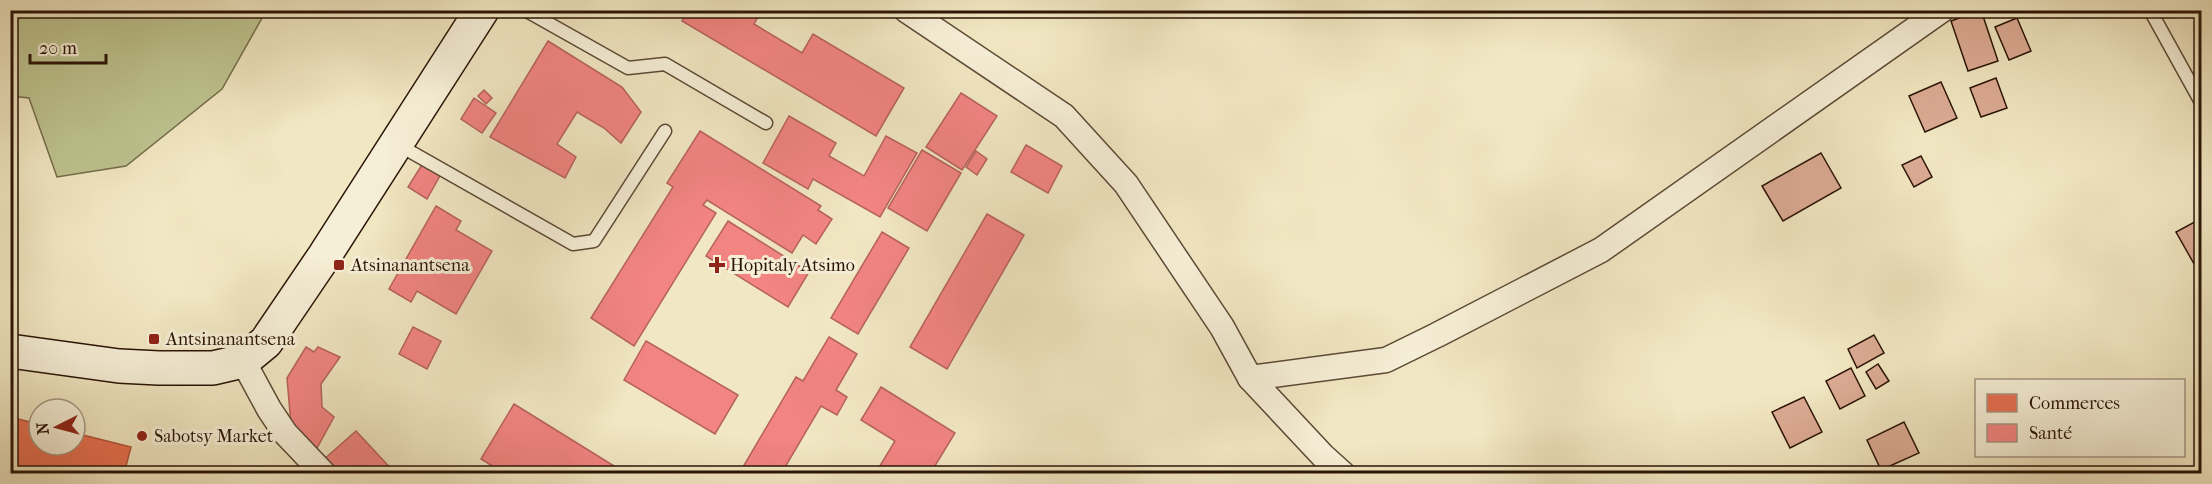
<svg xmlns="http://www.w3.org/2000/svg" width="2212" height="484" font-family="'IM FELL French Canon',serif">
  <rect width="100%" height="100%" fill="#f1e7c2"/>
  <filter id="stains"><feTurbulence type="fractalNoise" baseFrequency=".00333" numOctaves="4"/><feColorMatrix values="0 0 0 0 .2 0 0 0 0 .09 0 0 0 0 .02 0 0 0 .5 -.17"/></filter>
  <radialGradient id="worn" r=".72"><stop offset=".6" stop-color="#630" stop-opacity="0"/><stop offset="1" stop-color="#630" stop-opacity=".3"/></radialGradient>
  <path fill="#bec490" stroke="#746c4b" stroke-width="1.5" d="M10,11L11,10L266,11L222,89L126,166L57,177L29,98L11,96Z"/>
  <path fill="#e76f51" stroke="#af543a" stroke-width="1.5" d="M10,417L39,424V445H75V433L131,447L124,474H10Z"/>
  <g fill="#f28482" stroke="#b6625d" stroke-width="1.5">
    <path d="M688,10H762L754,24L802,53L813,34L904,88L876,136L682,21Z"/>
    <path d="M548,41L622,87L641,112L621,143L604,128L577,112L557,144L576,157L565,178L490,137Z"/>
    <path d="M484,90L492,98L486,104L478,96Z"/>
    <path d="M961,93L997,116L962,170L926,147Z"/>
    <path d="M474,98L496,113L482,133L461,119Z"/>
    <path d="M789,116L836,143L829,156L864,176L886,136L917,153L880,217L813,179L808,189L763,163Z"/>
    <path d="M700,131L821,206L818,210L832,219L816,244L803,235L792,253L707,200L703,205L716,213L634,346L591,318L673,187L667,183Z"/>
    <path d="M1026,145L1062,166L1048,193L1011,172Z"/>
    <path d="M922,150L961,173L927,231L888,208Z"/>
    <path d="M976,151L987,159L977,175L966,167Z"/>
    <path d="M423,163L441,174L427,199L408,187Z"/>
    <path d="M436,206L461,221L456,230L492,251L456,314L417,291L411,302L389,289Z"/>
    <path d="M987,214L1024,235L947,369L910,347Z"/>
    <path d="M728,221L809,272L788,307L706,256Z"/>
    <path d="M882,232L909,248L858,334L831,318Z"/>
    <path d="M413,327L441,341L427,369L399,354Z"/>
    <path d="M829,337L857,354L836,390L847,397L837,415L821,406L781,474L740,472L796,377L803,381Z"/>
    <path d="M646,341L738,395L715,434L624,380Z"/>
    <path d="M306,347L314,352L318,347L340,357L321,384L322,407L334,417L317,448L304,438L291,425L287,378Z"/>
    <path d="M881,387L955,433L930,474H875L895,441L861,420Z"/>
    <path d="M514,404L627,474H505L481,459Z"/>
    <path d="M356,431L396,474H333L322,461Z"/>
  </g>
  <g fill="#dcab94" stroke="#2b1406" stroke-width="1.5">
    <path d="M1981,10L1998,61L1968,71L1951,21Z"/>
    <path d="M2017,18L2031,51L2009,60L1995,27Z"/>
    <path d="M1996,78L2007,108L1981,117L1970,88Z"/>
    <path d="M1941,82L1957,118L1925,132L1909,96Z"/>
    <path d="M1821,153L1841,188L1783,221L1762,186Z"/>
    <path d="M1921,156L1932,177L1914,187L1902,165Z"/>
    <path d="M2202,218V278L2176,232Z"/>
    <path d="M1874,335L1884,353L1857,368L1848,349Z"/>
    <path d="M1878,364L1889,381L1876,389L1866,372Z"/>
    <path d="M1851,368L1865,396L1840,409L1826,381Z"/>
    <path d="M1804,397L1822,432L1790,448L1772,412Z"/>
    <path d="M1904,422L1919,453L1881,470L1867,440Z"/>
  </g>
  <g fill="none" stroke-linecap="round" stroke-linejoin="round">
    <defs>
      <g id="lane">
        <path d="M525,10L628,68L665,64L766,123"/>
        <path d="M2150,10L2202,104"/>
        <path d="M397,144L573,244L594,241L665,131"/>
      </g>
      <g id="street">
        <path d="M906,10L1064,116L1126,184L1222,327L1250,378L1323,456L1343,474"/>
        <path d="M243,361L269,409L285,433L324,474"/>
        <path d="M1250,378L1386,360L1437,335L1601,250L1942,10"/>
      </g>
      <path id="secondary" d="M10,351L119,366L159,368H213L243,361L266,342L325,255L482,10"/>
    </defs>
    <use href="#lane" stroke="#5c4935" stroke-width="15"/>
    <use href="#street" stroke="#5c4935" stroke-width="27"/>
    <use href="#secondary" stroke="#2b1406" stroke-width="36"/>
    <use href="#lane" stroke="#f6efd7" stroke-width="12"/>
    <use href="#street" stroke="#f6efd7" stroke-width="24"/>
    <use href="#secondary" stroke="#f6efd7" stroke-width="33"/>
  </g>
  <g fill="#8f2418" stroke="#f6efd7" stroke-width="2">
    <rect x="333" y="259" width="12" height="12" rx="3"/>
    <path d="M714 256h6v6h6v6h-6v6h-6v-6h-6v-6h6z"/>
    <rect x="148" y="333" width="12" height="12" rx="3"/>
    <circle cx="142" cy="436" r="6"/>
  </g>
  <g text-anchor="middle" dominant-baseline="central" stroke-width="6" stroke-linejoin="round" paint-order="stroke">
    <g font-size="18" fill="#2b1406" stroke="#f6efd7" text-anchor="start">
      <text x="351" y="265">Atsinanantsena</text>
      <text x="730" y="265">Hopitaly Atsimo</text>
      <text x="166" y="339">Antsinanantsena</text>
      <text x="154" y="436">Sabotsy Market</text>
    </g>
  </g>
  <rect width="2212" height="484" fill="none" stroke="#f1e7c2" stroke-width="36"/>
  <rect x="12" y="12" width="2188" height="460" fill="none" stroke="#2b1406" stroke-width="3"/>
  <rect x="18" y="18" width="2176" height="448" fill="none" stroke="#2b1406" stroke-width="1.5"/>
  <rect x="1975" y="379" width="210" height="78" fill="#f6efd7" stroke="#a59783" stroke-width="1.5"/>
  <rect x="1987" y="394" width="30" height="18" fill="#e76f51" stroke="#a59783" stroke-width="1.5"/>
  <text x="2029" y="409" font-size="18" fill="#2b1406">Commerces</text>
  <rect x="1987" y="424" width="30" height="18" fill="#f28482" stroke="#a59783" stroke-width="1.5"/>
  <text x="2029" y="439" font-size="18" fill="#2b1406">Santé</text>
  <g transform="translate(57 427) rotate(264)"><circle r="28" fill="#f6efd7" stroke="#a59783" stroke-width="1.5"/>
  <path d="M0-4.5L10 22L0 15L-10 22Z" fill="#8f2418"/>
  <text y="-9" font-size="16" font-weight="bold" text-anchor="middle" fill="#2b1406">N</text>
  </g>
  <path d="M30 54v9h76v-9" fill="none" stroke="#2b1406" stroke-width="3"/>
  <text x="39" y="54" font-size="18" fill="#2b1406" stroke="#f6efd7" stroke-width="4.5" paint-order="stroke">20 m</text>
  <rect width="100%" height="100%" filter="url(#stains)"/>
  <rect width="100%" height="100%" fill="url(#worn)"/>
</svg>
